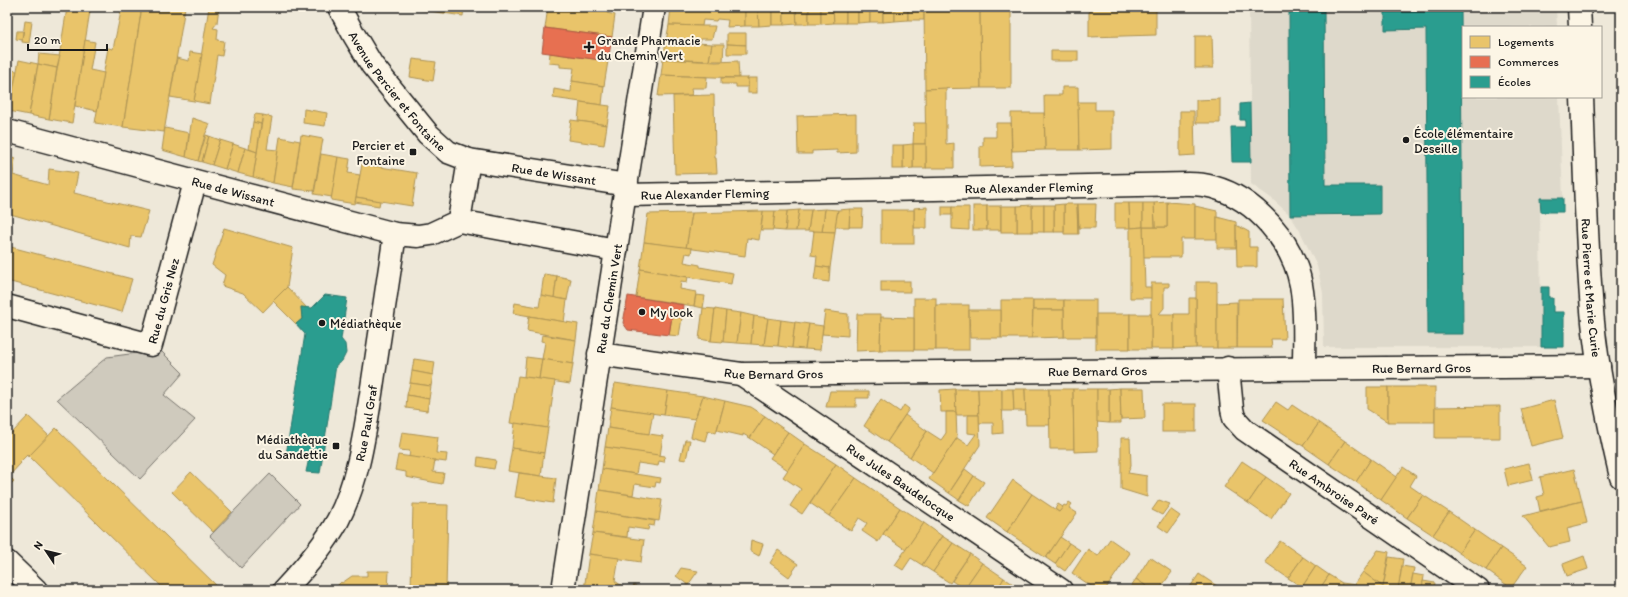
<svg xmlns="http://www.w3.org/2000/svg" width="1628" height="597" font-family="Itim,sans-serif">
  <rect width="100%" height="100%" fill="#eee8d9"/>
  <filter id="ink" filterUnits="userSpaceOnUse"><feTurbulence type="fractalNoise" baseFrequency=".025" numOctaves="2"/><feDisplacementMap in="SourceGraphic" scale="8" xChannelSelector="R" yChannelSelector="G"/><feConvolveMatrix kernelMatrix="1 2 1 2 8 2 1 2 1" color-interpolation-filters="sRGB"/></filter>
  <g filter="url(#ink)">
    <path fill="#ded9cb" d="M1249,7H1556L1557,27H1463V97H1559L1563,198H1540L1541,347H1324L1323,293L1317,266L1300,231L1290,215L1271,198L1251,184Z"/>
    <g fill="#cfcabd" stroke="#76736c">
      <path d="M160,350L183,373L164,395L195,420L140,479L57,399L107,357Z"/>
      <path d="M270,474L300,504L241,568L210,536Z"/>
    </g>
    <g fill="#e9c46a" stroke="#ac9253">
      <path d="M122,7H142L123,127L95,123L108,48L113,49Z"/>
      <path d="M142,7H185L164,132L123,127Z"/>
      <path d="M209,7H219L217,23L213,28L218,29L217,40L224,41L222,56L217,55L210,104L194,101Z"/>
      <path d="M403,7H464L463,16Z"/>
      <path d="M548,7H608L607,13L615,15L612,37L545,28Z"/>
      <path d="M671,7H745V26L727,27L728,20L717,19L716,21L703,20L702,26L669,25Z"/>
      <path d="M745,7H758L759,26H745Z"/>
      <path d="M758,7H772V25L759,26Z"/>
      <rect x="772" y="7" width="12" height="18"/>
      <path d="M784,7H796L797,24L784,25Z"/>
      <path d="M796,7H809V24H797Z"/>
      <rect x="809" y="7" width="12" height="17"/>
      <path d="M821,7H833L834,23L821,24Z"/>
      <path d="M833,7H846V23H834Z"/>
      <rect x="846" y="7" width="12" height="16"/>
      <path d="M858,7H870V22L858,23Z"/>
      <rect x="870" y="7" width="13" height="15"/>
      <path d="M883,7H895V21L883,22Z"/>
      <path d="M895,7H908V20L895,21Z"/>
      <rect x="908" y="7" width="16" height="13"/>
      <path d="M924,7H980L981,88L925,89Z"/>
      <path d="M980,7H1011V88H981Z"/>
      <path d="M1089,7H1156V35L1089,37Z"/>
      <path d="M67,8L90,11L72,123L49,119Z"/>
      <path d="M25,21L32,22L29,43L22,42Z"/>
      <path d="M669,25L702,26H715L712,39H700L699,43L666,41Z"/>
      <path d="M17,31H23L22,40L16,39Z"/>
      <path d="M727,33H746V45L727,44Z"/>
      <path d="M1195,36H1212L1213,68H1195Z"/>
      <path d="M7,39H9L7,45L11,49L8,65L12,66L11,70L17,71L9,111H7Z"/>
      <path d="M85,40L95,42L90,70L104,73L97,111L75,106Z"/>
      <path d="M666,41L712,44L709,61L663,59Z"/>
      <path d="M712,44H724L723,61H709Z"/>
      <path d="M727,44L746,45V54H727Z"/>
      <rect x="1051" y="51" width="27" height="10"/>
      <path d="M190,52L202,54L194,101L170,97L177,58L189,61Z"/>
      <path d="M550,53L608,61L604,86L572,81L574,68L560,67V64L549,63Z"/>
      <path d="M39,54L60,56L57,68L38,64Z"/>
      <path d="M413,59L436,62L433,81L410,77Z"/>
      <path d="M663,59L716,62L738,61L739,78L661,75Z"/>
      <path d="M19,60L38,64L29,115L9,111Z"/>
      <path d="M38,64L57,68L49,119L29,115Z"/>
      <path d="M661,75L707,77L706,88H691L692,95L658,96Z"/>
      <path d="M721,78H748V87H736V84H721Z"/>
      <rect x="748" y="78" width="9" height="15"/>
      <path d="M572,81L604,86L602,105L553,98L554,89L571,92Z"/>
      <path d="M1062,87H1078L1079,150H1045L1044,95H1062Z"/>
      <path d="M946,88V144L954,143V168H926L925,89Z"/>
      <path d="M714,95L715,158H716L717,173L675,174L673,96Z"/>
      <path d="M1220,99V123H1196V100Z"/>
      <path d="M580,102L610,106L607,125L578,121Z"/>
      <path d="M1078,102H1095V110H1112V149L1079,150Z"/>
      <path d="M304,109L327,113L325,126L303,123Z"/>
      <path d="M1180,111H1194L1195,155L1180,156Z"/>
      <path d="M1011,113H1044L1045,150L1012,151Z"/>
      <path d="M255,114L263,115L261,124L253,122Z"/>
      <path d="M856,114V152L837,153V150L812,151V154H798L797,116Z"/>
      <path d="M263,115L272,117L267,149L278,150L273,183L253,177Z"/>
      <path d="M192,118L210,124L205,135L198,161L186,157Z"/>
      <path d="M571,120L607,125L604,145L568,140Z"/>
      <path d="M253,122L261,124L257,152L249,149Z"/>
      <path d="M914,123H926V144H913Z"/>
      <path d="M996,123H1011L1012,166L980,167V146H983V137H996Z"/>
      <path d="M165,128L189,133L186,157L162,150Z"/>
      <path d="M206,135L209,136L202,162L198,161Z"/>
      <path d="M301,135L323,139L314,191L293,189Z"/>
      <path d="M209,136L220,140L212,165L202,162Z"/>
      <path d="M280,137L300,141L293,187L273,183Z"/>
      <path d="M220,140L233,144L225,169L212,165Z"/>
      <path d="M233,144L245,148L238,173L225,169Z"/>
      <rect x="913" y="144" width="13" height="24"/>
      <path d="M913,144V168L903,169V145Z"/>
      <rect x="892" y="145" width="11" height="24"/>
      <path d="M245,148L257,152L253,177L238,173Z"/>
      <path d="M321,154L338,157L332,197L314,194Z"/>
      <path d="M7,156L15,159L13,175L48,185L49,169L78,173L74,193L149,211L141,237L131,236L130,248L7,213Z"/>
      <path d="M338,157L350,159L348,173L360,175L355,204L331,200Z"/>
      <path d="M362,164L417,173L412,206L356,197Z"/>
      <path d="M356,197L380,201L379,206L355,202Z"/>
      <path d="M1167,202L1195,204V239H1181V257H1143V227H1167Z"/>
      <path d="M1167,202V227H1155L1154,203Z"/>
      <path d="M1115,203H1129L1130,228H1115Z"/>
      <path d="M1129,203H1143V227L1130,228Z"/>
      <path d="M1143,203H1154L1155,227H1143Z"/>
      <path d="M1064,204H1077L1078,234H1064Z"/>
      <path d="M1064,204V232H1054V205Z"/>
      <path d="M1077,204H1078L1079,234H1078Z"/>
      <path d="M1078,204H1096L1095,228H1079Z"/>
      <rect x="1032" y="205" width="12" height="27"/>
      <path d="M1032,205V232H1017V206Z"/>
      <rect x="1044" y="205" width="10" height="27"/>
      <rect x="973" y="206" width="14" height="24"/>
      <rect x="987" y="206" width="14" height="24"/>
      <rect x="1001" y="206" width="16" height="26"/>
      <path d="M1195,206L1217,211V239H1195Z"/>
      <path d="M927,207V228H914V208Z"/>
      <rect x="942" y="207" width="10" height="8"/>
      <path d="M952,207H969V230L952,229Z"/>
      <path d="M825,209L838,210L835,232H822Z"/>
      <path d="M825,209L822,232L808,231L811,210Z"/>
      <path d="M850,209H863L862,227H849Z"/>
      <path d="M850,209L849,227H835L838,210Z"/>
      <path d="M799,210L796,231H785L787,211Z"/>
      <path d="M799,210H811L808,231H796Z"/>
      <rect x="881" y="210" width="33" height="34"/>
      <path d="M763,211H775L773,230H761Z"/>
      <path d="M763,211L759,240L747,238L745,256L686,248L692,213Z"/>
      <path d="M775,211H787L785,231L773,230Z"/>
      <path d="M692,213L686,248L644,242L648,214Z"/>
      <path d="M1217,217L1236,222V248H1217Z"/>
      <path d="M1236,225L1249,232V247H1257V267H1237Z"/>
      <path d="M1143,227L1145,287H1151L1152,298H1130V228Z"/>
      <path d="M224,228L293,248L287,287L263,312L243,293L222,286L225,275L212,265Z"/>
      <path d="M814,231L835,232L830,268L816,266L817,256L811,255Z"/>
      <path d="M644,242L692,248L691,254L686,253L684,262L700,265V267L733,273L731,284L640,269Z"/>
      <path d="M7,246L132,279L122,312L7,281Z"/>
      <path d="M816,266L830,268L829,282L814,280Z"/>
      <path d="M640,269L688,277L687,282L681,281L680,289L696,292L694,306L636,297Z"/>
      <path d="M544,274L557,276L554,298L541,295Z"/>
      <path d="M557,276L571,279L567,300L554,298Z"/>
      <rect x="881" y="281" width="29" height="11"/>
      <rect x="1196" y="282" width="21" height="66"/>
      <path d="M1151,283H1169V287H1164V308L1159,314H1174V349H1151Z"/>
      <path d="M287,287L307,308L301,307L302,319L296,324L273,301Z"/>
      <path d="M541,295L567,300L564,322L513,313L515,303L539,307Z"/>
      <path d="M696,295L705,296L703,308L694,306Z"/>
      <rect x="914" y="298" width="22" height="52"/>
      <path d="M1189,298H1196V348L1174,349V314H1189Z"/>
      <path d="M1238,299H1283L1285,339H1271L1272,348H1237Z"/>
      <path d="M1001,300H1033L1032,338H1001Z"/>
      <rect x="1033" y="300" width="31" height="10"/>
      <rect x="1064" y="300" width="32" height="37"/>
      <path d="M1237,302V348H1217V303Z"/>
      <rect x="936" y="305" width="33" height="45"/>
      <path d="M703,308L715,309L711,341L699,339Z"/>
      <path d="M715,309L726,311L723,342L711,341Z"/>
      <path d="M969,310H1001V338H970Z"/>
      <path d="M1033,310H1064V337L1032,338Z"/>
      <path d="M726,311L741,313L737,343L723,342Z"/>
      <path d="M825,311L848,314V336L822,334Z"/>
      <path d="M741,313L754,316L751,344L737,343Z"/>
      <path d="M857,314H881L880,350L856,351Z"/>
      <rect x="1096" y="314" width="34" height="35"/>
      <rect x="1130" y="314" width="21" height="35"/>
      <path d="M529,316L578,324L576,340L527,331Z"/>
      <path d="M672,316L682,318L679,336L669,335Z"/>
      <path d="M754,316L768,318L764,345L751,344Z"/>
      <path d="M881,317L914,318V350H880Z"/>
      <path d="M768,318L781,320L778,346L764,345Z"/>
      <path d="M781,320L795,322L792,348L778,346Z"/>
      <path d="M795,322L809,324L805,349L792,348Z"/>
      <path d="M809,324L823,326L820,350L805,349Z"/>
      <path d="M542,335L576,340L573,364L542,359L545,342L541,341Z"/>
      <path d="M526,357L542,359L539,379L524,377Z"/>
      <path d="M414,359L435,362L433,375L412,371Z"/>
      <path d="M542,359L573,364L570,384L539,379Z"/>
      <path d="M412,371L433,375L431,386L410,383Z"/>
      <path d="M518,376L555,381L548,428L510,423Z"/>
      <path d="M410,383L431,386L429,399L407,395Z"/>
      <path d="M615,383L668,391L664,415L611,407Z"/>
      <path d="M1367,387H1388V422L1367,409Z"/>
      <rect x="1388" y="387" width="47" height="35"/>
      <path d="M1120,388L1121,423H1109V389Z"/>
      <path d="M1120,388H1144L1145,418L1121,419Z"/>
      <path d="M955,389L956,412H941L940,390Z"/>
      <path d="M955,389H978L979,415H956Z"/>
      <path d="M978,389H1002L1003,433L993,434V423H979Z"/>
      <path d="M1002,389H1013L1014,411H1002Z"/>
      <path d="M1013,389H1025L1026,411H1014Z"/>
      <path d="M1025,389H1049L1050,425H1026Z"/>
      <path d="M1049,389H1073L1074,449H1050Z"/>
      <path d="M1073,389H1097L1098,451L1074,452Z"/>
      <path d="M1097,389H1109V423L1097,422Z"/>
      <path d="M668,391L703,396L695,419L664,415Z"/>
      <path d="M830,391H869V398H856V407H826Z"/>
      <path d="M407,395L429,399L427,411L406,408Z"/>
      <path d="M703,396L725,401L716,433L708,430L705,441L691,437L695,419Z"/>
      <path d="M881,399L900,412L904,405L909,409L887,442L864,426Z"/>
      <path d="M1554,400L1563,438L1531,446L1521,409Z"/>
      <path d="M725,401L751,407L765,416L750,438L743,434V436L717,430Z"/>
      <path d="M1276,402L1288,410L1292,405L1319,423L1303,446L1263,420Z"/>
      <rect x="1162" y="404" width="34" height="28"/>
      <path d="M1500,406V438H1435V407Z"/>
      <path d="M611,407L653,413L649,434L608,428Z"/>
      <path d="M946,412H956L957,438L933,473L910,457L927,431L941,440L946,433Z"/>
      <path d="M905,415L927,431L910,457L887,442Z"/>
      <path d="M968,415H979L980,445L949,493L929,479L957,438L968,445L976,434L968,433Z"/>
      <path d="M28,416L49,436L28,457L27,455L20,462L21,463L9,476L14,481L7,488V429L12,433Z"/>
      <path d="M765,416L788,432L773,454L750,438Z"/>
      <path d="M515,423L548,428L544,453L512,448Z"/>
      <path d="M1319,423L1345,441L1329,464L1303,446Z"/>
      <path d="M56,428L221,590H165L29,456Z"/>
      <path d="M608,428L663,436L660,456L605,447Z"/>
      <path d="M402,432L438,437L436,453L447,454L446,462L409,457L410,451L399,450Z"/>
      <path d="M788,432L805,444L788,470L770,458Z"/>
      <path d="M1121,438H1130L1131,465L1128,473L1147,476V497L1121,489Z"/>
      <path d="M685,440H690L686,460L680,459Z"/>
      <path d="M1345,441L1371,459L1356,482L1329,464Z"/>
      <path d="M805,444L836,464L802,514L790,506L801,489L783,477Z"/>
      <path d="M605,447L665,456L664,462L659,461L658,466L638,463L636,474L602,469Z"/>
      <path d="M512,448L544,453L541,476L508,471Z"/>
      <path d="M398,455L435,460L433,472L444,473L442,484L406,477V472L395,470Z"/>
      <path d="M478,457L496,460L494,469L477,466Z"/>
      <path d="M1371,459L1397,477L1381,500L1356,482Z"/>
      <path d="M1242,461L1266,477L1248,503L1224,487Z"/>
      <path d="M1529,463L1533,480L1508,486L1504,469Z"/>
      <path d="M836,464L856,478L829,516L810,503Z"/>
      <path d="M1403,467L1416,476L1410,486L1423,495L1407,518L1381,500Z"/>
      <path d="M602,469L661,478L660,483L656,482L655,487L635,484L633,495L599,490Z"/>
      <path d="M965,469L974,476L959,500L949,493Z"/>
      <path d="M1574,469L1582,501L1540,511L1537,497L1544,495L1540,477Z"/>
      <path d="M191,472L232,512L213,532L172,492Z"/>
      <path d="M519,473L556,478L553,503L515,497Z"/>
      <path d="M974,476L984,482L969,506L959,500Z"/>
      <path d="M1266,477L1289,493L1271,519L1248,503Z"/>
      <path d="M856,478L900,508L878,542L862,531L867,523L859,518L851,531L829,516Z"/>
      <path d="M1013,480L1032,494L1007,532L987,518Z"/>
      <path d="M599,490L662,500L659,521L596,511Z"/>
      <path d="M1032,494L1059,512L1064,505L1066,506L1069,502L1072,504L1069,508L1077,513L1046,558L1007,532Z"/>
      <path d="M1423,495L1449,512L1433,535L1407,518Z"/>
      <path d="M1159,500L1170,504L1162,515L1152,510Z"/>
      <path d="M1582,501L1587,523L1567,528L1570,542L1549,547L1523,516Z"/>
      <path d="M413,504L448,505L446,590H411Z"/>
      <path d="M1058,504L1063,507L1059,512L1055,509Z"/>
      <path d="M900,508L924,523L906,550L883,534Z"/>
      <path d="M1170,509L1180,516L1168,533L1158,526Z"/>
      <path d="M596,511L655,521L654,526L649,525L648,530L628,527L627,537L593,533Z"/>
      <path d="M1449,512L1475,530L1459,553L1433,535Z"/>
      <path d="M924,523L942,536L922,565L911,558L903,570L895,565Z"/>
      <path d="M1475,530L1501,548L1486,570L1459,553Z"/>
      <path d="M593,533L644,540L641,562L589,554Z"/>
      <path d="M942,536L953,543L933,572L922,565Z"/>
      <path d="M1060,537L1069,543L1055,564L1046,558Z"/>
      <path d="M1110,539L1130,553L1105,590H1097L1072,573L1088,549L1098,556Z"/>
      <path d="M751,540L763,544L759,556L750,551Z"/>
      <path d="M1280,541L1303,557L1288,578L1265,562Z"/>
      <path d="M953,543L970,554L950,583L933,572Z"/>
      <path d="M1069,543L1080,550L1065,571L1055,564Z"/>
      <path d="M1501,548L1527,566L1511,588L1486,570Z"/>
      <path d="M778,550L798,564L789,577L770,563Z"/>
      <path d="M1378,550L1389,552L1383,587L1363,572Z"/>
      <path d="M589,554L619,558L615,581L628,590H584Z"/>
      <path d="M970,554L982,563L964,589L952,581Z"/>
      <path d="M1584,556L1588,569L1567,576L1563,564Z"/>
      <path d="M1150,557L1172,572L1159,590H1152L1136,579Z"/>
      <path d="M1303,557L1316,566L1302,587L1288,578Z"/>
      <path d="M1389,557L1403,559L1398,590H1387L1383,587Z"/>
      <path d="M982,563L1004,578L997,590H965L964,589Z"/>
      <path d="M1316,566L1329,575L1319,590H1305L1302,587Z"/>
      <path d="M1402,566L1414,568L1410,590H1398Z"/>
      <path d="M681,568L698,571L688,585L676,576Z"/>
      <path d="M367,571H389L388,590H333L341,582L342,583L352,576H367Z"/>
      <path d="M1363,572L1383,587L1382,590H1357L1355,583Z"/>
      <path d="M1199,574L1223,590H1188Z"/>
      <path d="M1413,574L1424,576L1422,590H1410Z"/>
      <path d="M1329,575L1342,583L1341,590H1319Z"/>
      <path d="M1004,578L1022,590H997Z"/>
      <path d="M1136,579L1152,590H1128Z"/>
      <path d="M1423,581L1435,583L1434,590H1422Z"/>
      <path d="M1342,583L1356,585L1357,590H1341Z"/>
      <path d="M634,585L641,590H630Z"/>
    </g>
    <g fill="#e76f51" stroke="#aa5641">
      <path d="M545,28L612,37L608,61L542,52Z"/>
      <path d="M628,296L684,305L682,318L672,316L669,335L628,330L623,323Z"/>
    </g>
    <g fill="#2a9d8f" stroke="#26766c">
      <path d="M1289,7H1324L1325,185H1380V214L1290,215Z"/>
      <path d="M1385,7H1461L1463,334H1428L1426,29L1385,30Z"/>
      <path d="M1250,103L1251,162H1232L1231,127H1245V120H1240V104Z"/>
      <path d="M1540,198H1563V212H1541Z"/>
      <path d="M1541,287H1549V298H1553V312H1564V347H1541Z"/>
      <path d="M325,295L347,298L341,339L345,344L346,353L342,361L336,365L320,473L306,472L309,458L286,455L305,334L296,324L302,319L301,307L312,308Z"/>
    </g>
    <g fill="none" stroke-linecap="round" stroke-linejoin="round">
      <defs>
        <g id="minor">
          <path id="s1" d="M339,7L354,35L372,65L428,134L448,152L469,160L627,185"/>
          <path d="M1579,7L1580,27"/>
          <path id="s2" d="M1582,97C1585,172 1586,247 1593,322C1598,374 1609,426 1621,477"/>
          <path id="s3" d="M7,131L395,234L418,236L431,234L459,221L616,250"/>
          <path id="s4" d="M625,195L1189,184C1197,184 1206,185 1213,187C1256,199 1293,242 1301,285C1306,312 1304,341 1304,367"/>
          <path d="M459,221L469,160"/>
          <path id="s5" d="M7,306L151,345L195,182"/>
          <path id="s6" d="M599,354L741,374L1599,366"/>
          <path id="s7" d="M1228,368L1232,409L1234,418L1245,430L1478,590"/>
          <path id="s8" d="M741,374L1061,590"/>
          <path d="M7,562L36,590"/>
          <path id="s9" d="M284,590C304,569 324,546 338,520C358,481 364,437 371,394C379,341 387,288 395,234"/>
        </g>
        <g id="tertiary">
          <path id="s10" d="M563,590C592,395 625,202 654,7"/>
        </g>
      </defs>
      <use href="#minor" stroke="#1c1c1c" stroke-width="25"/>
      <use href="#tertiary" stroke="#1c1c1c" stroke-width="25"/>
      <use href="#minor" stroke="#fcf5e5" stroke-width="22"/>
      <use href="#tertiary" stroke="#fcf5e5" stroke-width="22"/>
    </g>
  </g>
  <g fill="#1c1c1c" stroke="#fcf5e5" stroke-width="1.5">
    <path d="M587 41h4v4h4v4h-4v4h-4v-4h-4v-4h4z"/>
    <circle cx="1406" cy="140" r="4"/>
    <rect x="409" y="148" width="8" height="8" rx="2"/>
    <circle cx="642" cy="312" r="4"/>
    <circle cx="322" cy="323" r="4"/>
    <rect x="332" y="442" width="8" height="8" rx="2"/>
  </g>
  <g text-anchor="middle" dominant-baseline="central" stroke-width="4" stroke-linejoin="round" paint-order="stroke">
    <g font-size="13" fill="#1c1c1c" stroke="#fcf5e5" text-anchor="start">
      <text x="597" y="40">Grande Pharmacie<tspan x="597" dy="15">du Chemin Vert</tspan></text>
      <text x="1414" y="133">École élémentaire<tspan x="1414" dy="15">Deseille</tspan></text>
      <text x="405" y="145" text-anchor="end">Percier et<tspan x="405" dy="15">Fontaine</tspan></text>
      <text x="650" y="312">My look</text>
      <text x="330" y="323">Médiathèque</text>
      <text x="328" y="439" text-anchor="end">Médiathèque<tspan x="328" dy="15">du Sandettie</tspan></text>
    </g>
    <g font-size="13" fill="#1c1c1c" stroke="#fcf5e5">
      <text stroke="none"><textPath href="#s1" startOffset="103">Avenue Percier et Fontaine</textPath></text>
      <text stroke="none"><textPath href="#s1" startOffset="291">Rue de Wissant</textPath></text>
      <text stroke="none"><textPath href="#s4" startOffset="404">Rue Alexander Fleming</textPath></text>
      <text stroke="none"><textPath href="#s3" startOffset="234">Rue de Wissant</textPath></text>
      <text stroke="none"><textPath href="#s4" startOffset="80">Rue Alexander Fleming</textPath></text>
      <text stroke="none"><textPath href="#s2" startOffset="191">Rue Pierre et Marie Curie</textPath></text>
      <text stroke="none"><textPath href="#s5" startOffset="195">Rue du Gris Nez</textPath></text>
      <text stroke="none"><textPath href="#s10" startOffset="295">Rue du Chemin Vert</textPath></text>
      <text stroke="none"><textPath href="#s6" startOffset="824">Rue Bernard Gros</textPath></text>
      <text stroke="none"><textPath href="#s6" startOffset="500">Rue Bernard Gros</textPath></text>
      <text stroke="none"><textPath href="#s6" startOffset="176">Rue Bernard Gros</textPath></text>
      <text stroke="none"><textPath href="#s9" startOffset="190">Rue Paul Graf</textPath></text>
      <text stroke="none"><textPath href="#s8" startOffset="193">Rue Jules Baudelocque</textPath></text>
      <text stroke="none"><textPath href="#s7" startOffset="175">Rue Ambroise Paré</textPath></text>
    </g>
  </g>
  <rect width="1628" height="597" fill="none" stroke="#fcf5e5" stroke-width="24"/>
  <rect x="12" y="12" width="1604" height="573" fill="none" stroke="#1c1c1c" stroke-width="1.5" filter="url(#ink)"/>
  <rect x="1462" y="26" width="140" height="72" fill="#fcf5e5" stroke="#a29e95"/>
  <rect x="1470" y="36" width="20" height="12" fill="#e9c46a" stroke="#a29e95"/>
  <text x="1498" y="46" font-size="12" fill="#1c1c1c">Logements</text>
  <rect x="1470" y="56" width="20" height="12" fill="#e76f51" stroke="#a29e95"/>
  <text x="1498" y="66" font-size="12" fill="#1c1c1c">Commerces</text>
  <rect x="1470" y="76" width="20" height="12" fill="#2a9d8f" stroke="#a29e95"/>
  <text x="1498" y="86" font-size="12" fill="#1c1c1c">Écoles</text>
  <g transform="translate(46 551) rotate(305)" stroke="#fcf5e5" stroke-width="3" paint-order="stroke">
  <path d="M0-3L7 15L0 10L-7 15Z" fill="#1c1c1c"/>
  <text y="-6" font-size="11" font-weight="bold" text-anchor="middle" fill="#1c1c1c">N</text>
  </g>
  <path d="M28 44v6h79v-6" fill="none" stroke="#1c1c1c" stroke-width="2"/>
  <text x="34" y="44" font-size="12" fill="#1c1c1c" stroke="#fcf5e5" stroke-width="3" paint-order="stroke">20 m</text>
</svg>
